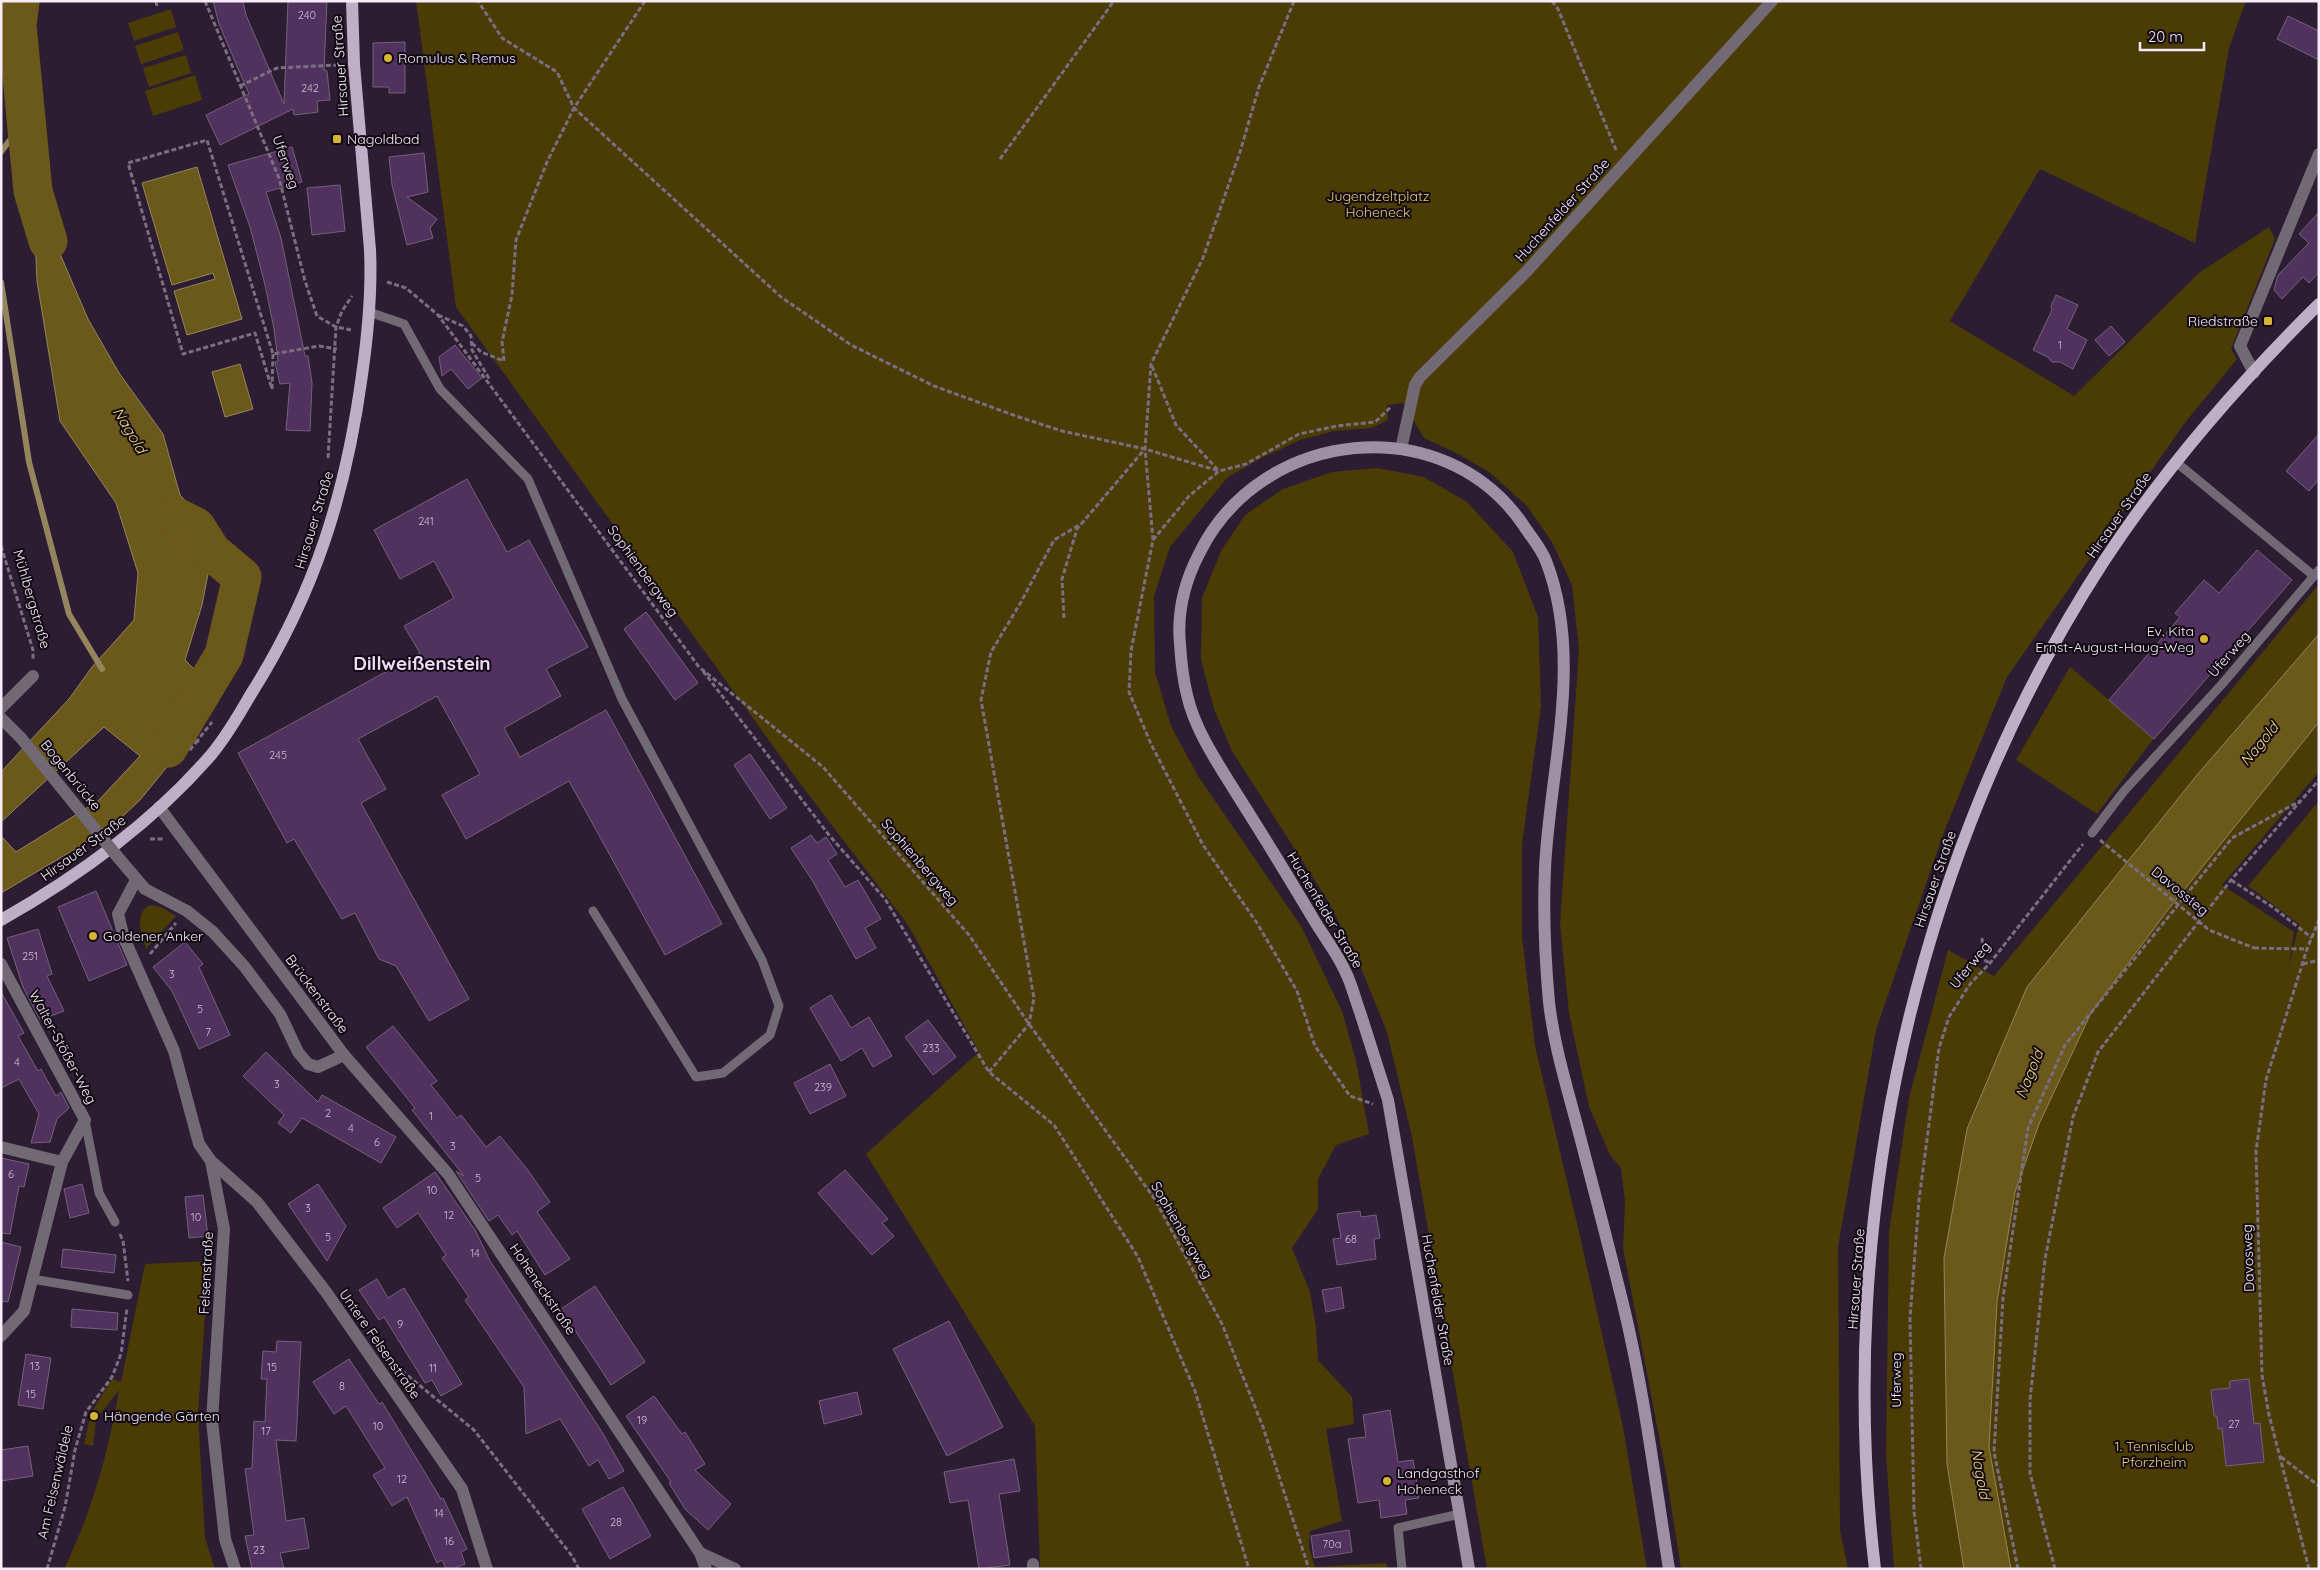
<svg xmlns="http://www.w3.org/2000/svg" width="2320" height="1570" font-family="Quicksand,sans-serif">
  <rect width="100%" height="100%" fill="#2c1d32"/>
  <g fill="#4b3c05">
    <path d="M416,1H2246L2229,48L2195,243L2040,169L1950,321L2074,396L2199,273L2269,227L2275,239L2231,349L2237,359L2184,424L2007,677L1942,837L1876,1030L1838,1247L1840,1531L1848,1569H1681L1666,1473L1623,1248L1625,1202L1621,1168L1610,1155L1589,1107L1569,1013L1560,924L1579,649L1572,585L1552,542L1527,506L1489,472L1458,454L1424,438L1403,403L1387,405L1388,420L1372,428L1334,431L1300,440L1259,459L1227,478L1170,547L1154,596L1155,672L1171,726L1198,776L1301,926L1342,1011L1356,1061L1369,1134L1336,1145L1318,1179V1209L1292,1248L1310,1292L1316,1327L1318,1360L1352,1397L1354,1424L1326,1429L1342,1521L1310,1531L1309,1547L1315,1567L1386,1563L1388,1569H1040L1035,1426L866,1154L979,1052L908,925L799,782L456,307Z"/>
    <path d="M171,9L176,27L134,41L128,23Z"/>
    <path d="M178,32L184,50L141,64L135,46Z"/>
    <path d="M186,55L191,73L149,87L143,68Z"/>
    <path d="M195,75L202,100L153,116L145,91Z"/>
    <path d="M1377,468L1424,477L1467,502L1513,552L1538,617L1541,706L1522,844V937L1535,1046L1579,1232L1623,1427L1647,1569H1487L1412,1137L1387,1032L1357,958L1328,901L1232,751L1214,709L1201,660L1202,598L1221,551L1245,515L1283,489L1332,472Z"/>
    <path d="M2319,584V634L2197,775L2027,987L1947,1464L1964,1569H1894L1886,1454L1889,1232L1909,1098L1948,950L1994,976Z"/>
    <path d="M2070,667L2154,738L2097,814L2016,760Z"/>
    <path d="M2319,722V772L2222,885L2294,932L2289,966L2299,924L2248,886L2319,801V1569H2011L1989,1447L1997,1302L2015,1192L2039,1124L2091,1013L2167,911Z"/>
    <path d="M150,905L161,907L176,916L146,949C142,934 133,914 150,905Z"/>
    <path d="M209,1261L198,1413L205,1538L215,1569H64C91,1514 109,1451 119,1390L96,1420L93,1446L84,1444L91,1413L112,1379L121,1382L145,1264Z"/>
  </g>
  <g fill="#6b591b" stroke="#94855e">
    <path d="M197,167L242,319L187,335L174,291L215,279L213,273L172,285L142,183Z"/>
    <path d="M33,191L88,319L119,373L163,434L180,495L215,531L237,548L242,577L212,553L202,605L185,660L195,670L175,715L158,734L175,757L140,800L109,829L1,893V836L16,852L98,801L140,756L104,727L1,822V772L69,699L92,667L134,620L138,573L116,503L60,421L37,281Z"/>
    <path d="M240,364L253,409L225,417L212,372Z"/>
    <path d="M2319,634V722L2167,911L2091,1013L2039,1124L2015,1192L1997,1302L1989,1447L2011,1569H1964L1947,1464L1944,1258L1967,1129L2027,987L2197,775Z"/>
  </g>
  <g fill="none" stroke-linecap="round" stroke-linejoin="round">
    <g stroke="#94855e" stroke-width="6">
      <path d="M1,152L26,119"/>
      <path d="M1,282L29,462L69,614L102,669"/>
    </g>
    <g stroke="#6b591b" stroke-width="39">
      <path d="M20,1L17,25L33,191L48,241"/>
      <path d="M168,748L224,655L242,577L212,552L196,527L176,517"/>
    </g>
  </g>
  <g fill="#51315e" stroke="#73627a">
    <path d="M213,1H243L246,15L284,104L288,1H327L324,70L327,71L330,100L317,101L318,112L294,115L293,109L220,145L206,115L249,94L219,24Z"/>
    <path d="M2288,16L2319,31V60L2277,39Z"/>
    <path d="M405,42V93H389V87H373V43Z"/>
    <path d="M292,147L302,182L266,192L281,238L305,356H308L312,383L310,431L286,430L290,383L280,384L275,362L278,361L274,329L265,285L250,227L228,165Z"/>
    <path d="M424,153L428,192L407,197L437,219L430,228L433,238L407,245L392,185L389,157Z"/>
    <path d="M340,185L345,231L312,235L307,188Z"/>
    <path d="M2319,212V272L2309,283L2303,277L2282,299L2274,290L2278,275L2309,243L2299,234Z"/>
    <path d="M2056,295L2078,305L2067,329L2087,340L2073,369L2060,362H2052L2048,357L2033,350L2052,310L2051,306Z"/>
    <path d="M2111,326L2125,342L2109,356L2095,340Z"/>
    <path d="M455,345L482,378L468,389L451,369L442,376L439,357Z"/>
    <path d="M2319,434V479L2309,491L2286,471Z"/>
    <path d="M467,479L507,552L529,540L588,647L546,669L561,696L504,728L520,757L606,710L722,924L665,955L569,781L466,839L442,795L480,774L437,696L358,739L386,789L361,803L469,999L429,1021L396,966L379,959L355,913L342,919L294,839L287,843L238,753L420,653L404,626L454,598L434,561L400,579L374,530Z"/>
    <path d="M2257,550L2292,580L2154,739L2109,700L2180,617L2175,613L2204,580L2219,593Z"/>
    <path d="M646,612L698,683L675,700L624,629Z"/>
    <path d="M750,754L787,808L770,819L734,765Z"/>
    <path d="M811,835L817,843L826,837L837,854L828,860L845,887L858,880L881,919L865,928L876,948L856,959L812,880L791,848Z"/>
    <path d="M96,891L127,965L89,981L58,907Z"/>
    <path d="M38,929L52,974L47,976L64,1011L40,1020L23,987L7,938Z"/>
    <path d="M185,942L203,964L199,967L230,1035L199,1049L172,991L153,967Z"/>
    <path d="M1,992L24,1033L18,1036L38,1071L41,1069L56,1096L61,1092L69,1108L57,1119L50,1142L31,1143L39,1114L19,1079L1,1088Z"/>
    <path d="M831,995L851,1028L869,1017L892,1056L873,1067L862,1048L841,1061L810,1008Z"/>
    <path d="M928,1020L956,1057L933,1075L905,1037Z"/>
    <path d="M393,1026L437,1081L431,1085L457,1118L461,1115L486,1147L500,1136L527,1169L550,1202L537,1212L570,1259L545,1275L517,1231L512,1235L498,1215L489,1221L456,1171L464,1176L412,1110L415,1108L366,1047Z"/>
    <path d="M266,1052L318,1102L322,1095L396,1137L381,1163L302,1118L291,1133L278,1123L284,1115L243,1076Z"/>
    <path d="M830,1064L846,1096L810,1114L794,1083Z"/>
    <path d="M1,1158L29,1164L24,1187L19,1186L10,1234L1,1233Z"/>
    <path d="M845,1170L888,1219L882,1223L894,1236L872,1255L818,1193Z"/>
    <path d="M435,1172L475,1230L490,1261L602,1432L624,1471L609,1479L598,1460L589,1466L560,1419L526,1434L524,1387L465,1300L469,1297L442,1258L446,1255L418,1213L397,1228L383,1208Z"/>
    <path d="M82,1184L89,1213L70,1218L64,1189Z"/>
    <path d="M318,1184L346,1226L327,1261L288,1204Z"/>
    <path d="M203,1195L208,1236L189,1238L185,1197Z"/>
    <path d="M1360,1211L1361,1217L1376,1215L1380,1238L1374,1239L1376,1259L1337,1265L1333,1239L1341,1238L1337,1214Z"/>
    <path d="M1,1242L21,1247L8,1302L1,1301Z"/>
    <path d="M63,1249L116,1255L114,1273L61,1267Z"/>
    <path d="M377,1279L388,1298L404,1288L462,1384L441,1396L432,1380L425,1383L384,1317L379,1320L359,1290Z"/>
    <path d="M595,1286L645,1362L611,1385L561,1309Z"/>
    <path d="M1341,1287L1344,1308L1326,1312L1322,1290Z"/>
    <path d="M72,1309L118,1313L117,1330L71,1327Z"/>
    <path d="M949,1321L1003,1427L947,1456L893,1349Z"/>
    <path d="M277,1341L301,1342L296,1441L276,1440L286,1521L304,1518L309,1548L280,1553L284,1569H252L245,1536L254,1535L245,1469L252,1468L254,1421L265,1422L267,1379H261L263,1351L276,1352Z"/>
    <path d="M26,1354L51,1358L43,1409L18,1405Z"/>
    <path d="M349,1359L379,1404L382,1402L441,1499L443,1498L467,1549L461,1552L465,1564L453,1569H446L442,1560L437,1563L407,1497L392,1506L373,1475L385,1468L346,1406L334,1414L313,1382Z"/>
    <path d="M2249,1379L2254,1424L2260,1423L2264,1462L2226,1466L2222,1428L2218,1429L2217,1416H2214L2211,1390L2230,1388V1381Z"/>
    <path d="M857,1392L862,1414L824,1424L819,1401Z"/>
    <path d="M654,1396L682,1434L685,1432L705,1464L695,1470L731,1504L708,1530L685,1509L669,1483L671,1482L626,1416Z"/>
    <path d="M1390,1410L1398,1462L1413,1460L1419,1498L1405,1500L1407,1514L1381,1518L1379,1500L1358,1503L1348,1439L1366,1437L1363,1415Z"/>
    <path d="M28,1446L33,1476L1,1481V1450Z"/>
    <path d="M1014,1459L1020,1491L999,1494L1010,1565L979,1569L968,1500L950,1503L944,1472Z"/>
    <path d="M623,1487L651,1536L610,1559L582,1509Z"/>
    <path d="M1349,1530L1352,1552L1314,1558L1311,1536Z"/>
  </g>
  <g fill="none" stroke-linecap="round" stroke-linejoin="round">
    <g stroke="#7b6e80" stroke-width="3" stroke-dasharray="5 2.5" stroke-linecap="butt">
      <path d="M156,1L157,7"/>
      <path d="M205,1L279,178L305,281L317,316L336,327L351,330"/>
      <path d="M645,1L574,108L781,297L851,345L934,386L1016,416L1062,431L1145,449L1219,471"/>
      <path d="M1294,1L1259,87L1240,152L1203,258L1151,364L1145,449L1153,540L1131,651L1129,692L1151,744L1203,845L1257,923L1297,991L1315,1046L1350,1096L1373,1104"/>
      <path d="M1552,1L1558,9L1616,150"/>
      <path d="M240,86L277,68L338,65"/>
      <path d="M1000,159L1114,1"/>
      <path d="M387,282L406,288L438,315L699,667L823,767L969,935L1029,1024L1154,1198L1222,1324L1263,1427L1309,1569"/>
      <path d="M438,315L463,326L471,336L472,350L490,380"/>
      <path d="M472,343L481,352L504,361L502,342L512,295L516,240L547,162L574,108L557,72L502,38L478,1"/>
      <path d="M273,354L272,389L255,333L183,354L128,163L207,140L273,354L319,346L337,349"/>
      <path d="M1152,366L1176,425L1218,470"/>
      <path d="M328,458L336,327L342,311L352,296"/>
      <path d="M1153,540L1189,496L1219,471L1246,464L1299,434L1337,426L1375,422L1392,406"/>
      <path d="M1,546L33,650V661"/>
      <path d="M1064,618L1062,579L1077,529L1144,450"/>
      <path d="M703,671L829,835L885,899L989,1072L1054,1125L1138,1257L1195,1391L1249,1569"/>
      <path d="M199,742L197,741L212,722"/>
      <path d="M190,750L197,741"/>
      <path d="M150,839H164"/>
      <path d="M2231,880L2274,908L2312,938"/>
      <path d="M1982,938L1984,960L1990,963"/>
      <path d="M2254,948L2307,949"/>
      <path d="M150,954L176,923"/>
      <path d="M2303,964L2319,960"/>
      <path d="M989,1072L1029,1024L1034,998L981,700L991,652L1021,602L1054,540L1081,524"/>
      <path d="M120,1234L123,1241L128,1281"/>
      <path d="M402,1371L474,1430L572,1556L579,1569"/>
      <path d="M2281,1457L2319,1486"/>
      <path d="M47,1569L65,1507L75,1450L86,1412L112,1377L121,1354L127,1308"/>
      <path d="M1921,1569L1914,1511L1910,1318L1919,1200L1939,1048L1949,1017L1970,984L1990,963L2083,844"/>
      <path d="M2018,1569L1994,1452L2003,1298L2028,1128L2065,1045L2232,838L2300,801"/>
      <path d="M2055,1569L2030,1473V1400L2045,1259L2073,1117L2098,1052L2231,880L2319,780"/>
      <path d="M2309,1569L2269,1415L2262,1375L2256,1151L2266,1080L2307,949L2319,920"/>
    </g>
    <g stroke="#716974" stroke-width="9">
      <path d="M369,312L404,324L440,389L528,479L622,699L762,960L779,1006L770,1035L723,1073L696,1077L593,911"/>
      <path d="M2176,462L2314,576"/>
      <path d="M2092,833L2124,791L2223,683L2319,570"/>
      <path d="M85,1120L99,1193L115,1222"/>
      <path d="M32,1279L128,1295"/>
      <path d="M1402,1569L1398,1528L1460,1514"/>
    </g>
    <g stroke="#716974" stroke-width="12">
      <path d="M2254,373L2240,346L2319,154"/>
      <path d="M1401,449L1415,385L1420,377L1527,271L1772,1"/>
      <path d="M1,708L33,676"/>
      <path d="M1,718L21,738"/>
      <path d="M116,855L145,889L187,911L213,932L244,966L280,1014L298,1052L308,1064L318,1067L344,1055L159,807"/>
      <path d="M136,880L118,914L124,938L174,1051L199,1144L211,1161L224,1229L212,1421L225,1539L235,1569"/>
      <path d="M1,964L85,1120L62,1162L24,1311L1,1336"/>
      <path d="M344,1055L448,1174L700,1553L706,1569"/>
      <path d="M1,1147L62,1162"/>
      <path d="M211,1161L257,1202L326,1292L462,1489L487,1569"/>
      <path d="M700,1553L735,1569"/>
      <path d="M1033,1564V1569"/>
    </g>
    <path stroke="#9d90a2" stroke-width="12" d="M1469,1569L1388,1100C1379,1071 1369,1041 1360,1012C1355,999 1352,985 1346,973C1338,954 1324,937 1314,920C1289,878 1264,837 1238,796C1219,765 1195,731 1187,695C1183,679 1181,660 1180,644C1177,613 1185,581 1199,554C1260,428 1444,407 1524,526C1531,537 1541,548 1546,561C1584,659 1550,767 1545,868C1543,913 1545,958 1549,1002C1554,1047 1568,1090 1579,1133C1594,1190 1609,1247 1623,1304C1644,1390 1655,1481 1669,1569"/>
    <g stroke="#bfafc6" stroke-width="12">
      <path d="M1,920C79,876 152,823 211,755C226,737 239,715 251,694C315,593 346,493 362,375C368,333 372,292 370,250L354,64L352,1"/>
      <path d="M1875,1569C1834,1224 1914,853 2104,561C2165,468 2240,382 2319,304"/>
    </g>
    <path stroke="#7b6e80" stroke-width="3" stroke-dasharray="5 2.5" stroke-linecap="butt" d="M2100,840L2209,930L2254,948"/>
    <path stroke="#716974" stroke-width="12" d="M21,738L116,855"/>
  </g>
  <g fill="#d8b434" stroke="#110a13" stroke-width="2">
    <circle cx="388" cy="58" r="5"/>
    <rect x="332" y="134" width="10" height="10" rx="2.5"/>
    <rect x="2263" y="316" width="10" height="10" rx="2.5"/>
    <circle cx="2204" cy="639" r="5"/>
    <circle cx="93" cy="936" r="5"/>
    <circle cx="94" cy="1416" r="5"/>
    <circle cx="1387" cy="1481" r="5"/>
  </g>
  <g text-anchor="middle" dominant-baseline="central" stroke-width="4" stroke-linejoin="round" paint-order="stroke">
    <g font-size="11" fill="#ccbcd2">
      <text x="307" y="15">240</text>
      <text x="310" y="88">242</text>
      <text x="2060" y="345">1</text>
      <text x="426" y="521">241</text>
      <text x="278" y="755">245</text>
      <text x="30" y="956">251</text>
      <text x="172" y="974">3</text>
      <text x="200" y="1009">5</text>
      <text x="208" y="1032">7</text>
      <text x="931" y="1048">233</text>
      <text x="17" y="1062">4</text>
      <text x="277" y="1084">3</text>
      <text x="823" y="1087">239</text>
      <text x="328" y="1113">2</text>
      <text x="431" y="1116">1</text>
      <text x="351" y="1128">4</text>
      <text x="377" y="1142">6</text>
      <text x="453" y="1146">3</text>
      <text x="11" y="1174">6</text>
      <text x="478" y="1178">5</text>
      <text x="432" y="1190">10</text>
      <text x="308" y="1208">3</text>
      <text x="449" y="1215">12</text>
      <text x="196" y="1217">10</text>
      <text x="328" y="1237">5</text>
      <text x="1351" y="1239">68</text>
      <text x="475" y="1253">14</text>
      <text x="400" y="1324">9</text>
      <text x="35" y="1366">13</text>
      <text x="272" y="1367">15</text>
      <text x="433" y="1368">11</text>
      <text x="342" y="1386">8</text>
      <text x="31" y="1394">15</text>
      <text x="642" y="1420">19</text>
      <text x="2234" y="1424">27</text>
      <text x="378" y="1426">10</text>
      <text x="266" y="1431">17</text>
      <text x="402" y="1479">12</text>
      <text x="439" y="1513">14</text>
      <text x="616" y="1522">28</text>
      <text x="449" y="1541">16</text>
      <text x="1332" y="1544">70a</text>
      <text x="259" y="1550">23</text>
    </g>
    <g font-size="14" fill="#f5ebf9" stroke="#110a13" text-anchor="start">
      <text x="398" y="58">Romulus &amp; Remus</text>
      <text x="347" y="139">Nagoldbad</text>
      <text x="2258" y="321" text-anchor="end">Riedstraße</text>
      <text x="2194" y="631" text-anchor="end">Ev. Kita<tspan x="2194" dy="16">Ernst-August-Haug-Weg</tspan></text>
      <text x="103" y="936">Goldener Anker</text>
      <text x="104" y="1416">Hängende Gärten</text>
      <text x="1397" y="1473">Landgasthof<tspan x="1397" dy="16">Hoheneck</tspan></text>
    </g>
    <g font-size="14" fill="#f5ebf9" stroke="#110a13">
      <text transform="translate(340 66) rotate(-94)">Hirsauer Straße</text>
      <text transform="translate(286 162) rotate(71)">Uferweg</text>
      <text transform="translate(1562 210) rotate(-48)">Huchenfelder Straße</text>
      <text transform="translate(2119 515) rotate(-55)">Hirsauer Straße</text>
      <text transform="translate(314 520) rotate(-73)">Hirsauer Straße</text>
      <text transform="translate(643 571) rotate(54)">Sophienbergweg</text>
      <text transform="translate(32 599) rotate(74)">Mühlbergstraße</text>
      <text transform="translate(2229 654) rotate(-49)">Uferweg</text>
      <text transform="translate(71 775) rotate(51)">Bogenbrücke</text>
      <text transform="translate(83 848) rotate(-36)">Hirsauer Straße</text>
      <text transform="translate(920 862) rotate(49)">Sophienbergweg</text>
      <text transform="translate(1935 879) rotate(-71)">Hirsauer Straße</text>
      <text transform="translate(2180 891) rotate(39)">Davossteg</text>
      <text transform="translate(1325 910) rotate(59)">Huchenfelder Straße</text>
      <text transform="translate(1970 965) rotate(-51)">Uferweg</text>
      <text transform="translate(317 994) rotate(53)">Brückenstraße</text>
      <text transform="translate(63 1047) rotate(62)">Walter-Stößer-Weg</text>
      <text transform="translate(1182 1230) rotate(60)">Sophienbergweg</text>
      <text transform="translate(2248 1258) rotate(-92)">Davosweg</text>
      <text transform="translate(206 1273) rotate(-87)">Felsenstraße</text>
      <text transform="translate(1856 1279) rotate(-86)">Hirsauer Straße</text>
      <text transform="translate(543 1289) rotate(56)">Hoheneckstraße</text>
      <text transform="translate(1438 1300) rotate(80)">Huchenfelder Straße</text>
      <text transform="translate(380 1344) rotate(55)">Untere Felsenstraße</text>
      <text transform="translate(1896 1380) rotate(-90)">Uferweg</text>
      <text transform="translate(55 1482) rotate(-77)">Am Felsenwäldele</text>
    </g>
    <g font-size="14" fill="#e9cd75" stroke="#110a13">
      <text x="1378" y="196">Jugendzeltplatz<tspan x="1378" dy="16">Hoheneck</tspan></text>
      <text x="2154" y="1446">1. Tennisclub<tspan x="2154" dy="16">Pforzheim</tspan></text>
    </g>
    <g font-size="15" font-style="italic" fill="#f7db83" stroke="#110a13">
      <text transform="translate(130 430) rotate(59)">Nagold</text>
      <text transform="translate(2259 744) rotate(-51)">Nagold</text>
      <text transform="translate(2029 1074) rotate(-68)">Nagold</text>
      <text transform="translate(1981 1474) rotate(80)">Nagold</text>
    </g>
    <g font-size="19" font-weight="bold" fill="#efdbf7" stroke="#110a13">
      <text x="422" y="663">Dillweißenstein</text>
    </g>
  </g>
  <rect width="2320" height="1570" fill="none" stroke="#f5ebf9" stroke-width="5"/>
  <path d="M2140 42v8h64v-8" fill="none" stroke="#f5ebf9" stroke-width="2.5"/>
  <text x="2148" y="42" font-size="15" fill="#f5ebf9" stroke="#110a13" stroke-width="4" paint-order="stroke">20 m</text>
</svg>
